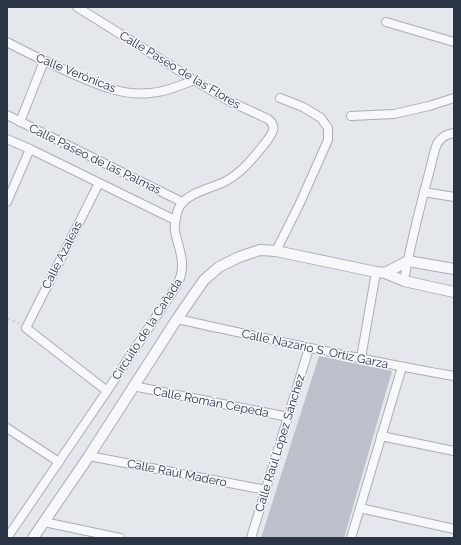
<svg xmlns="http://www.w3.org/2000/svg" width="461" height="545" font-family="Raleway,sans-serif">
  <rect width="100%" height="100%" fill="#e4e7ec"/>
  <path fill="#bbc0ca" d="M319,356L392,371L344,538H261Z"/>
  <g fill="none" stroke-linecap="round" stroke-linejoin="round">
    <defs>
      <g id="minor">
        <path d="M386,22L454,42"/>
        <path d="M7,42C29,54 51,64 73,74C98,85 122,96 150,93C165,92 180,86 194,80"/>
        <path d="M7,115L182,202"/>
        <path d="M351,116L394,114L429,106L454,98"/>
        <path d="M20,122L44,61"/>
        <path d="M7,139L30,149L175,220"/>
        <path d="M99,183L26,328L107,391"/>
        <path d="M424,192L454,197"/>
        <path d="M7,202L30,149"/>
        <path d="M276,251L300,203L328,140V128L321,118L303,107L280,98"/>
        <path d="M404,281C410,246 419,211 428,177C431,167 433,154 437,144C441,137 446,134 454,133"/>
        <path d="M177,319C269,339 361,360 454,376"/>
        <path d="M361,358L376,272"/>
        <path d="M133,386L288,417"/>
        <path d="M7,428L59,462"/>
        <path d="M381,436L454,451"/>
        <path d="M89,456L266,490"/>
        <path d="M360,508L454,529"/>
        <path d="M44,522L120,538"/>
        <path d="M7,538L107,391L177,285C180,279 182,274 182,267C183,255 177,243 175,231C174,225 176,219 177,213C178,209 180,205 183,202C192,192 212,188 224,182C242,173 253,158 266,142C272,134 278,127 268,119L229,101L194,80L77,7"/>
        <path d="M251,538L309,348"/>
        <path d="M351,538L402,367"/>
      </g>
      <g id="tertiary">
        <path d="M385,273L408,261L454,269"/>
        <path d="M33,538L89,456L177,319L204,280L219,267L239,257L260,250L276,251L376,272L385,273L404,281L454,292"/>
      </g>
    </defs>
    <use href="#minor" stroke="#a9aeb7" stroke-width="10"/>
    <use href="#tertiary" stroke="#a9aeb7" stroke-width="12"/>
    <path stroke="#c2c5cb" stroke-width="1.5" stroke-dasharray="3 3" stroke-linecap="butt" d="M7,318L19,324"/>
    <use href="#minor" stroke="#f7f8fa" stroke-width="8"/>
    <use href="#tertiary" stroke="#f7f8fa" stroke-width="10"/>
  </g>
  <g text-anchor="middle" dominant-baseline="central" stroke-width="3" stroke-linejoin="round" paint-order="stroke">
    <g font-size="12" fill="#2b3445" stroke="#f4f6f9">
      <text transform="translate(180 70) rotate(31)">Calle Paseo de las Flores</text>
      <text transform="translate(76 73) rotate(22)">Calle Verónicas</text>
      <text transform="translate(95 159) rotate(26)">Calle Paseo de las Palmas</text>
      <text transform="translate(62 255) rotate(-63)">Calle Azaleas</text>
      <text transform="translate(147 329) rotate(-57)">Circuito de la Cañada</text>
      <text transform="translate(315 349) rotate(12)">Calle Nazario S. Ortiz Garza</text>
      <text transform="translate(211 402) rotate(11)">Calle Román Cepeda</text>
      <text transform="translate(280 443) rotate(-73)">Calle Raúl López Sánchez</text>
      <text transform="translate(177 473) rotate(11)">Calle Raúl Madero</text>
    </g>
  </g>
  <rect width="461" height="545" fill="none" stroke="#2b3445" stroke-width="16"/>
</svg>
